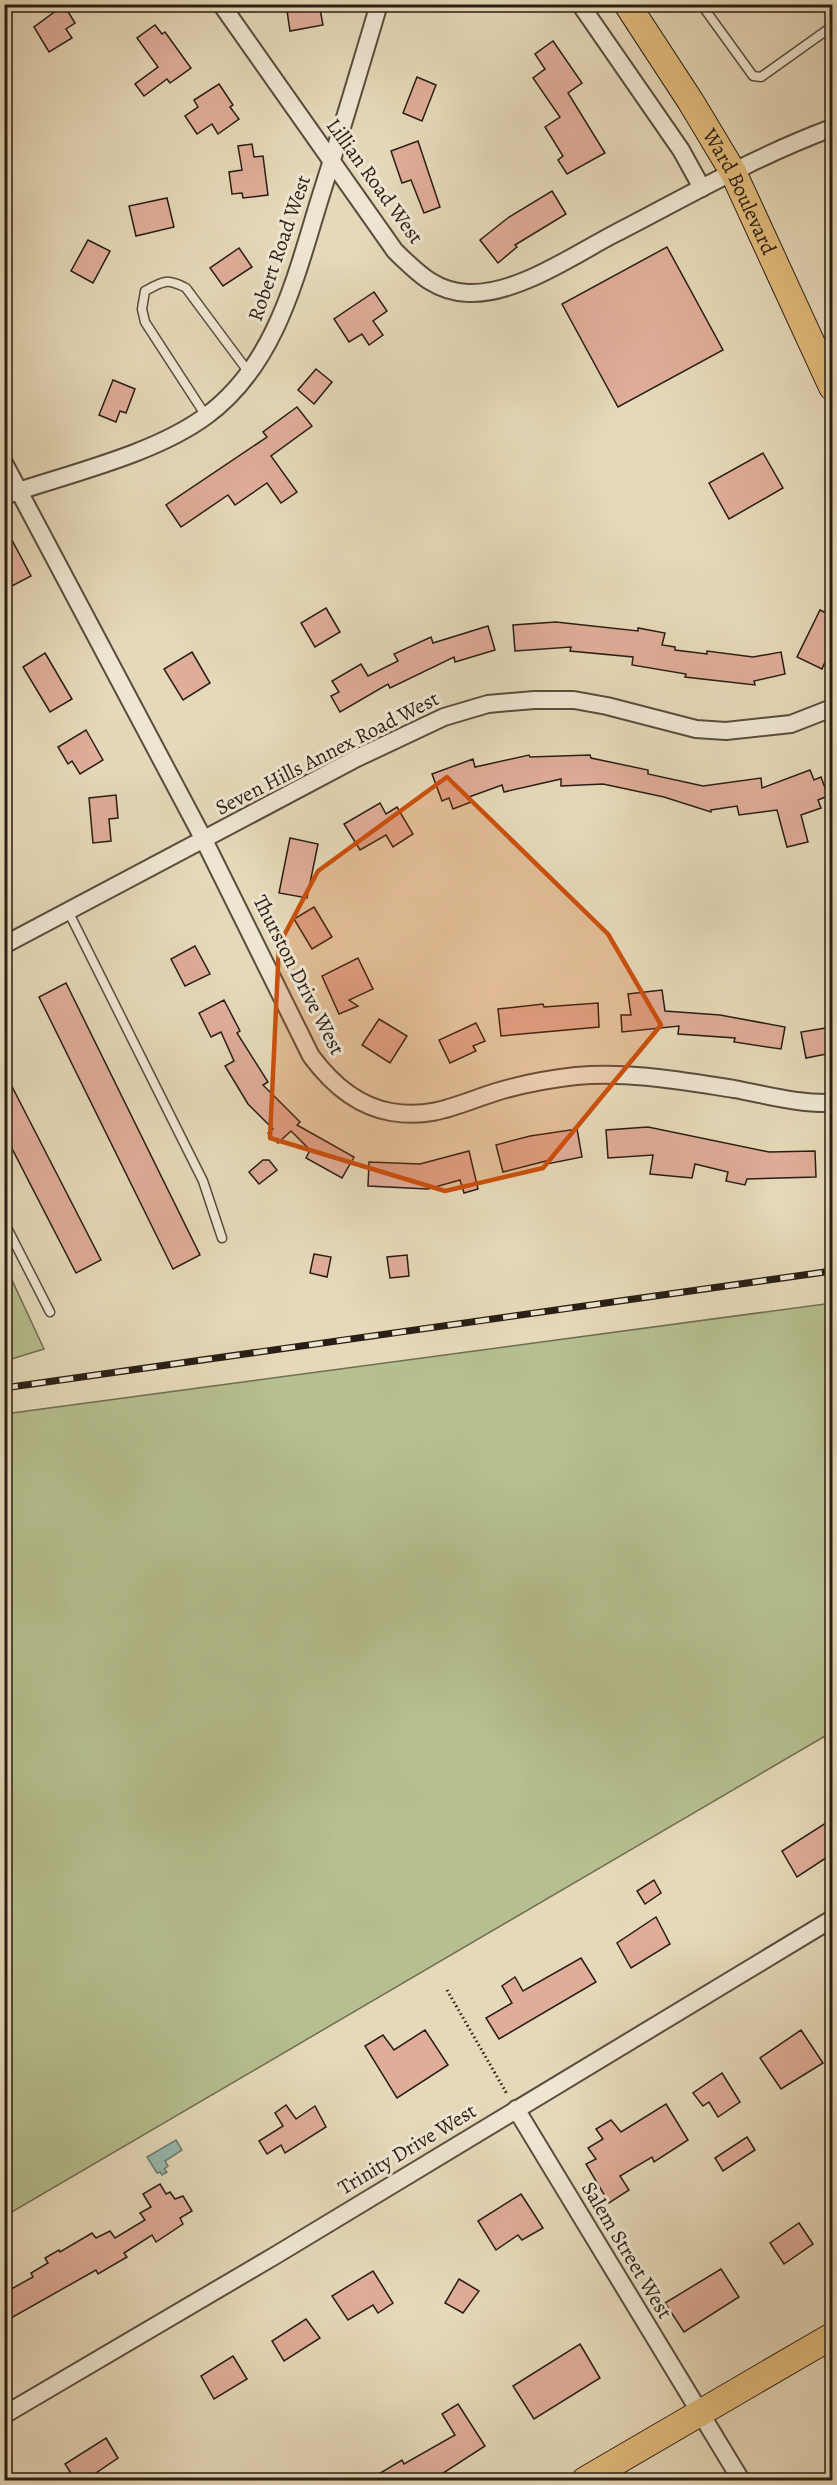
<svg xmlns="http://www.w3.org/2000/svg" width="837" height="2485" font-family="Alegreya,serif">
  <rect width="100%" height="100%" fill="#e6d9b9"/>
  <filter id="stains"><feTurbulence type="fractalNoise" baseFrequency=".00333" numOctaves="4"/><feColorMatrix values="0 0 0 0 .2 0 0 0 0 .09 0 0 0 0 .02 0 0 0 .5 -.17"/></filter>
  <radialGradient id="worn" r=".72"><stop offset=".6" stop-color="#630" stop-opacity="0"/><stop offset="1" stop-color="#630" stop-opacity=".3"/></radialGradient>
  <g fill="#b6bf8f" stroke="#6f6e52" stroke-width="1.5">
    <path d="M5,1265L44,1349L5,1361H4Z"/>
    <path d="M832,1303V1732L5,2216V1414Z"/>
  </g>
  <path fill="#96baaf" stroke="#6a7c71" stroke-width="1.5" d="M176,2140L182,2150L165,2161L168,2166L164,2169L167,2172L162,2175L160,2172L157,2173L147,2157Z"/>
  <g fill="#e0ad99" stroke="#281e15" stroke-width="1.5">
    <path d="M286,4H319L323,25L290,31Z"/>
    <path d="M64,5L75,23L66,29L72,38L49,52L34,27Z"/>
    <path d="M155,25L162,34L165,32L191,68L170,83L167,79L144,96L135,84L158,67L137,38Z"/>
    <path d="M553,41L582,83L568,93L605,153L567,174L558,160L563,156L545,127L560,117L533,78L545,69L535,54Z"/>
    <path d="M417,77L436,85L422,121L403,113Z"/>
    <path d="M219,84L233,105L230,107L239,119L218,134L212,124L197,134L185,116L198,107L194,100Z"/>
    <path d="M418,141L440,207L424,213L411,180L402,183L391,151Z"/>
    <path d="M252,144L254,157L263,156L268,195L243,198L242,193L232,194L229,172L242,170L238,146Z"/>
    <path d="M552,191L566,214L515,245L517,247L498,263L480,240L509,217Z"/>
    <path d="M167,198L174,227L136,236L129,206Z"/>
    <path d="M88,240L110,251L93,283L71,271Z"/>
    <path d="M667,247L723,350L618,407L562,304Z"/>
    <path d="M239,248L252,267L223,286L210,268Z"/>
    <path d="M374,292L387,311L373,321L383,335L369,345L362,334L349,342L334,319Z"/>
    <path d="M316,369L332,382L314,404L298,390Z"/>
    <path d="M113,380L135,389L126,413L120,411L116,422L99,415Z"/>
    <path d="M297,407L312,426L271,456L297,492L281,503L267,483L235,505L228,495L181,527L166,505L267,437L263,432Z"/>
    <path d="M763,453L783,488L729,519L709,483Z"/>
    <path d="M4,525L31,576L10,587L4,575Z"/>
    <path d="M326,608L340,632L315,647L301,623Z"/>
    <path d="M820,610L832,616V646L822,669L797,657Z"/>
    <path d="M556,622L638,631V628L665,633L662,645L675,647V650L707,654V651L753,657L781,652L785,674L754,681L755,685L685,677L686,674L632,665L633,657L570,651L571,647L515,651L513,625Z"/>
    <path d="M488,626L495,650L455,662L454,657L390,688L388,684L340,712L331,696L339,692L332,681L361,664L368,676L398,661L394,654L431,637L433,643Z"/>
    <path d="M192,652L210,683L183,700L164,669Z"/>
    <path d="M45,653L72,699L50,712L23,667Z"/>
    <path d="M86,730L103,760L80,774L72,761L68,764L58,747Z"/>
    <path d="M529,755L530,757L590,755L591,758L648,770V774L703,786L761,778L762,788L810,770L814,780L821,777L828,796L818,800L821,808L801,815L808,842L787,847L777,810L739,815L737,806L711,810V812L664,797L603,784L561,786V779L504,792L502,785L469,797L471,802L453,809L449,798L442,801L432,774L473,759L475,767Z"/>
    <path d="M116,795L118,818L109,819L111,841L93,843L89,798Z"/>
    <path d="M380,803L386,814L397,807L413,834L393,847L386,835L360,850L344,824Z"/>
    <path d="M290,838L318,844L307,898L279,893Z"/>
    <path d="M314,907L332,937L312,949L294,919Z"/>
    <path d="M195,946L210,974L185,986L171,959Z"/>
    <path d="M358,958L373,989L349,1000L358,1006L339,1014L322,976Z"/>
    <path d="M66,983L200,1255L173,1269L39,997Z"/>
    <path d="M662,990L665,1011L720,1015L785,1027L781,1049L734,1042L735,1038L678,1034L679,1026L622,1032L621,1015H631L628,994Z"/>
    <path d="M224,1000L240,1031L237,1033L268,1082L263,1085L300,1122L297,1125L354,1157L342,1178L306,1158L310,1150L291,1131L278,1143L268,1133L273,1129L248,1104L225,1066L234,1061L221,1032L211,1037L199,1013Z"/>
    <path d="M598,1003L599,1027L501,1036L498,1009L543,1004L544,1007Z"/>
    <path d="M379,1019L407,1036L390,1063L362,1045Z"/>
    <path d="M476,1023L485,1041L473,1046L476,1051L450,1063L439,1040Z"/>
    <path d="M832,1027V1053L806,1058L801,1032Z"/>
    <path d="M4,1071L101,1260L76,1273L4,1133Z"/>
    <path d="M648,1127L769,1152L815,1151L816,1177L747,1179L745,1185L726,1181L728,1172L695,1164L692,1178L650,1174L653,1155L608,1158L606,1130Z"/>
    <path d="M577,1129L582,1157L547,1164L546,1161L503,1172L496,1145L530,1136Z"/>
    <path d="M469,1151L478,1189L464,1193L460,1180L428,1189L368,1186L369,1162L420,1164Z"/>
    <path d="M263,1160H269L277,1170L259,1184L249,1172Z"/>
    <path d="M314,1254L331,1257L327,1277L310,1273Z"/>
    <path d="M407,1255L409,1276L390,1278L387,1257Z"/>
    <path d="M832,1819V1854L797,1877L782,1851Z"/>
    <path d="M654,1880L661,1893L645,1904L637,1891Z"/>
    <path d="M656,1917L670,1944L631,1968L617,1943Z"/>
    <path d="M581,1958L596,1982L499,2039L486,2018L512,2003L502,1986L515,1977L523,1991Z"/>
    <path d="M425,2030L448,2065L397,2098L365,2046L383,2035L394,2050Z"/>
    <path d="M801,2030L823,2063L781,2089L760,2058Z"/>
    <path d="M722,2073L740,2102L718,2117L709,2102L703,2106L693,2093Z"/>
    <path d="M666,2104L688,2140L654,2162L652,2157L620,2176L629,2190L609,2203L586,2164L596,2159L588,2148L603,2139L596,2129L611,2120L621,2132Z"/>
    <path d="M286,2105L296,2119L315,2106L326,2127L285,2153L281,2145L267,2154L259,2141L283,2126L275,2113Z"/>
    <path d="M747,2137L755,2150L723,2171L715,2158Z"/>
    <path d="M160,2184L166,2194L170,2192L175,2199L183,2196L192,2211L180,2218L183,2224L156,2242L152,2235L124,2253L127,2257L98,2274L96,2270L4,2322V2293L33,2277L31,2273L48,2263L45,2258L59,2250L60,2252L92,2233L96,2238L110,2231L115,2238L145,2220L140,2213L151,2207L143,2194Z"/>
    <path d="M521,2194L543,2228L522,2240L518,2235L496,2250L478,2221Z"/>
    <path d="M799,2223L813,2244L784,2264L770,2243Z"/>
    <path d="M721,2269L739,2297L684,2332L665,2303Z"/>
    <path d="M373,2271L393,2303L378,2313L373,2305L348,2320L332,2296Z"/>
    <path d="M459,2279L479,2291L463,2313L445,2303Z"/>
    <path d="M306,2319L320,2338L284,2361L272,2341Z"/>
    <path d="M580,2344L600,2378L534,2419L513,2386Z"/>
    <path d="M233,2356L247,2379L214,2399L201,2376Z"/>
    <path d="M458,2404L485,2446L431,2481H367L402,2460L404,2464L455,2435L442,2414Z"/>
    <path d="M106,2438L118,2458L84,2481H76L65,2464Z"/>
  </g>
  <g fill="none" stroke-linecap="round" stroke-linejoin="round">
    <defs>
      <g id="lane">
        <path d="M701,4L753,76L761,77L827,30L832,29"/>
        <path d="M206,416L145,322L142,309L145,291C163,281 167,278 186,288L250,374"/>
        <path d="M68,911L203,1181L222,1238"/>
        <path d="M4,1222L50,1312"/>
      </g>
      <g id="street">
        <path d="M221,4L395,251C417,272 435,292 468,293C516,295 572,256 614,234C686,197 756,156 832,128"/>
        <path d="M580,4L681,150L702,188"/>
        <path d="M4,463L204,840L311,1056C331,1083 356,1106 391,1112C433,1119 458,1104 496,1092C522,1084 549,1079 576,1076C628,1071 682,1081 734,1089C767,1095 798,1104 832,1103"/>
        <path d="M4,496C67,474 153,455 206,416C277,364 296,275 321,195C341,132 360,68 379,4"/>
        <path d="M4,945L357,758L444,717L488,704L534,700H574L607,706L696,729L726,731L791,724L832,708"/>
        <path d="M516,2109L741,2480"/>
        <path d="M4,2415L276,2255L832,1919"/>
      </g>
      <g id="primary">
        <path id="s1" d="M627,4L691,102L733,172L832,387"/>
        <path d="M585,2480L832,2336"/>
      </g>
    </defs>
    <use href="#lane" stroke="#584d3e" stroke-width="11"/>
    <use href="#street" stroke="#584d3e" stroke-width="20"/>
    <use href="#primary" stroke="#281e15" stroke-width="28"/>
    <path stroke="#281e15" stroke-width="3" stroke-dasharray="1.5 3" stroke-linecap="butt" d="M447,1990L507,2094"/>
    <use href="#lane" stroke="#efe6d2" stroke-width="8"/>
    <use href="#street" stroke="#efe6d2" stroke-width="16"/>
    <use href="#primary" stroke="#e3bc7c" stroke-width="26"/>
    <defs>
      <path id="rail" d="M4,1388L832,1271"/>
    </defs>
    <use href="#rail" stroke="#281e15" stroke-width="7"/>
    <use href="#rail" stroke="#efe6d2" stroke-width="4.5" stroke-dasharray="14" stroke-linecap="butt"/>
  </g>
  <path fill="#cb500d" fill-opacity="0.2" stroke="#cb500d" stroke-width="4.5" stroke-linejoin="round" d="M447,777L608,934L661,1025L543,1168L445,1191L270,1138L279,945L318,871Z"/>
  <g text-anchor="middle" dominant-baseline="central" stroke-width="6" stroke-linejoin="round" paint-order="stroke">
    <g font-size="21" fill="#281e15" stroke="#efe6d2">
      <text transform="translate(375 181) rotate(54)">Lillian Road West</text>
      <text stroke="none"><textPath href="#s1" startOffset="219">Ward Boulevard</textPath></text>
      <text transform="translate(279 248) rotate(-71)">Robert Road West</text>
      <text transform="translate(327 753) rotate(-27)">Seven Hills Annex Road West</text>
      <text transform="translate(299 975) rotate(63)">Thurston Drive West</text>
      <text transform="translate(407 2149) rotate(-31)">Trinity Drive West</text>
      <text transform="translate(627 2250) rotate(59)">Salem Street West</text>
    </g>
  </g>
  <rect width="837" height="2485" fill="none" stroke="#e6d9b9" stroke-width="24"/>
  <rect x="6" y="6" width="825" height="2473" fill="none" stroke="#281e15" stroke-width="3"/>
  <rect x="12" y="12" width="813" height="2461" fill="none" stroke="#281e15" stroke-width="1.5"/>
  <rect width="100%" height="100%" filter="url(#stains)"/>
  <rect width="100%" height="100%" fill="url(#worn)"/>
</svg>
